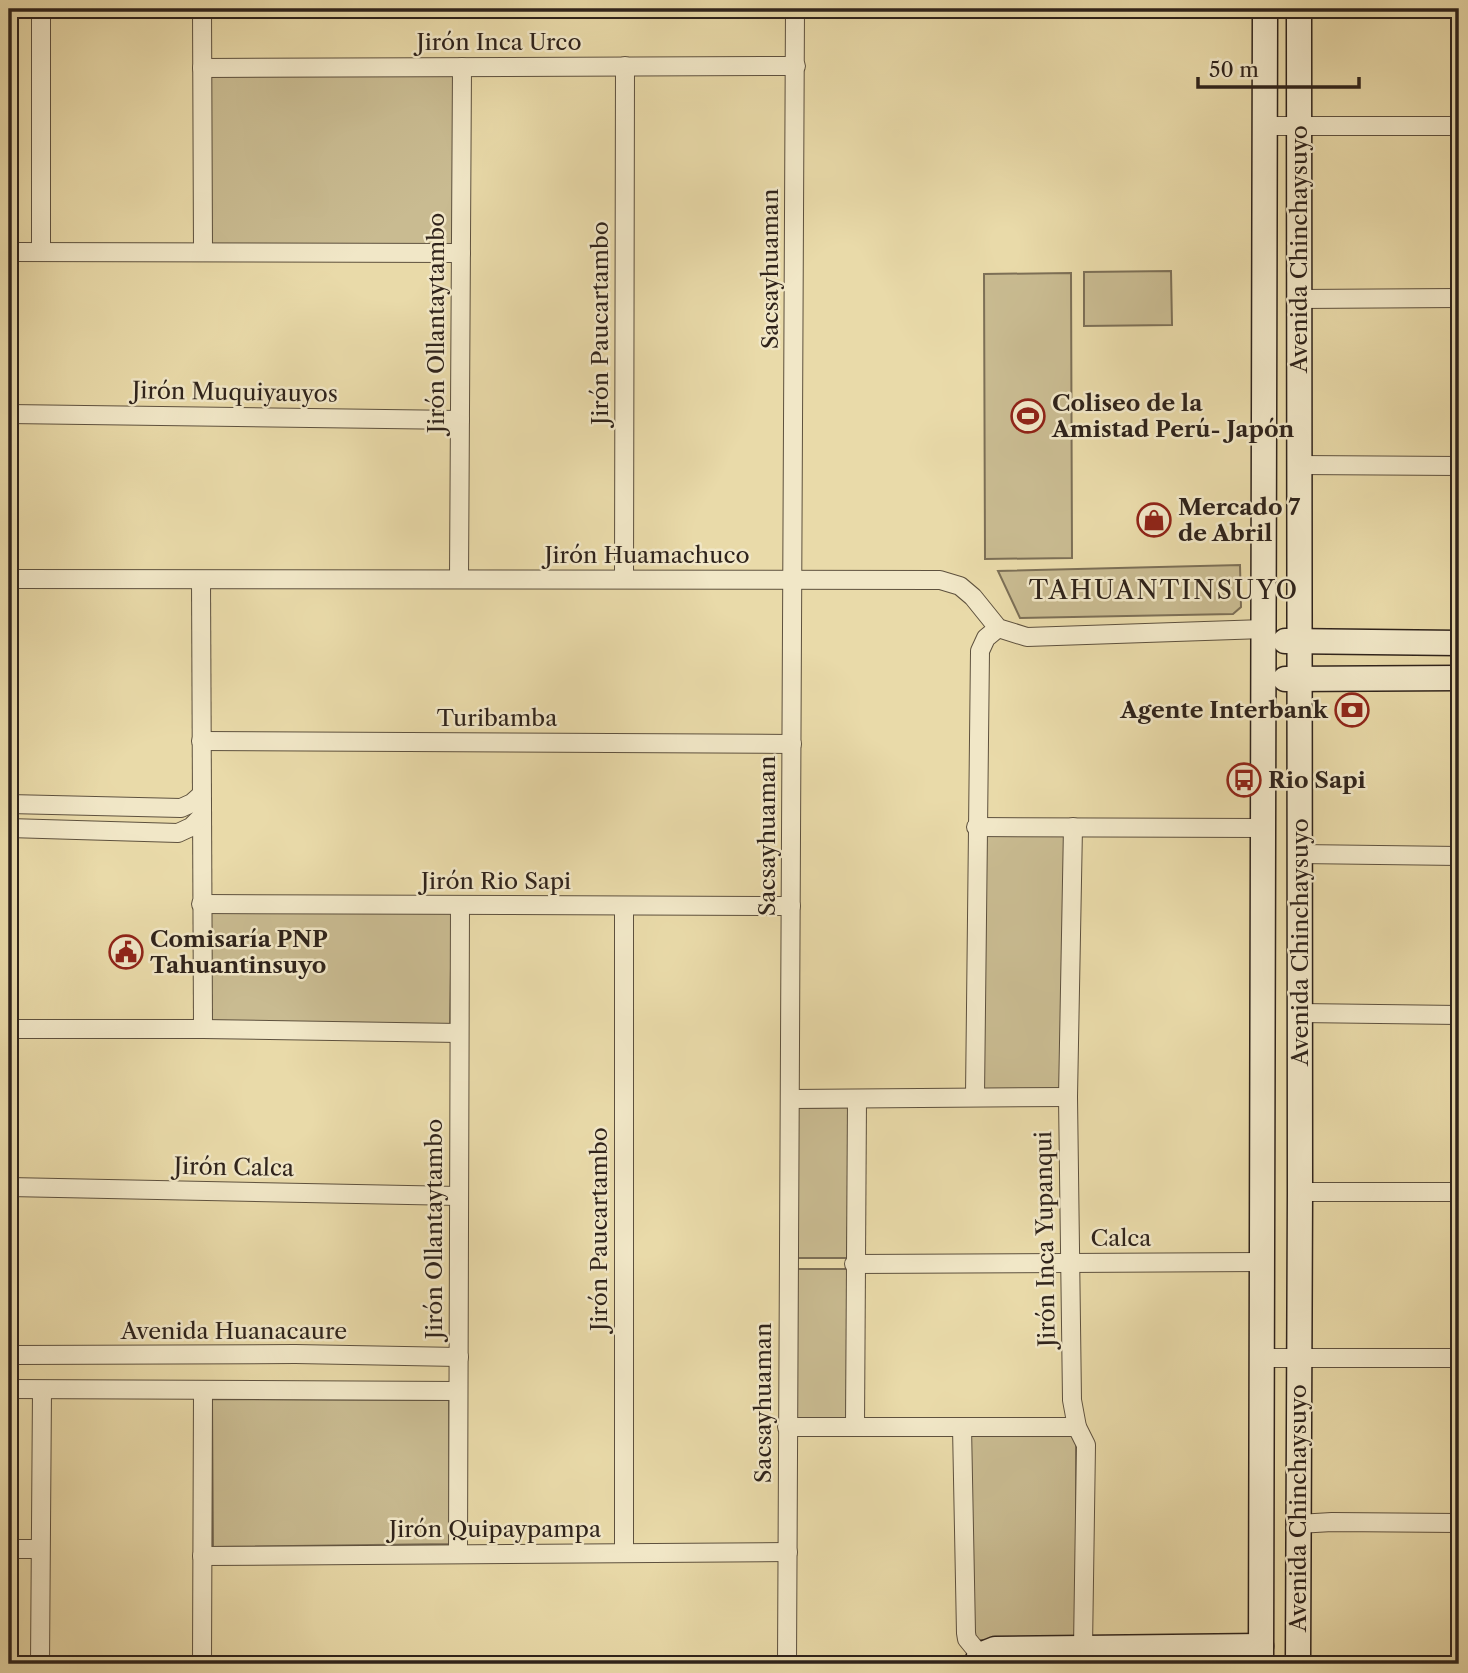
<svg xmlns="http://www.w3.org/2000/svg" width="1468" height="1673" font-family="'Libre Caslon Text',serif">
  <rect width="100%" height="100%" fill="#e9daa9"/>
  <filter id="stains"><feTurbulence type="fractalNoise" baseFrequency=".00286" numOctaves="4"/><feColorMatrix values="0 0 0 0 .2 0 0 0 0 .09 0 0 0 0 .02 0 0 0 .5 -.17"/></filter>
  <radialGradient id="worn" r=".72"><stop offset=".6" stop-color="#630" stop-opacity="0"/><stop offset="1" stop-color="#630" stop-opacity=".3"/></radialGradient>
  <g fill="#c9bb91" stroke="#7c6f56" stroke-width="2">
    <rect x="209" y="75" width="244" height="177"/>
    <path d="M1171,271L1172,325L1084,326V272Z"/>
    <path d="M1071,273L1072,558L985,559L984,274Z"/>
    <path d="M1240,565L1241,607L1233,614L1020,618L998,571Z"/>
    <path d="M982,834H1068L1063,1091H980Z"/>
    <path d="M452,911L450,1027L210,1023V912Z"/>
    <path d="M851,1107L847,1258H797L798,1108Z"/>
    <path d="M795,1269H848L849,1420H795Z"/>
    <path d="M212,1399L449,1400L450,1544L213,1547Z"/>
    <path d="M1076,1435V1640H971V1436Z"/>
  </g>
  <g fill="none" stroke-linecap="round" stroke-linejoin="round">
    <defs>
      <g id="street">
        <path d="M41,9V252"/>
        <path d="M202,9L203,252"/>
        <path d="M202,68L796,66"/>
        <path d="M1265,126H1459"/>
        <path d="M9,252L461,253"/>
        <path d="M1299,299L1459,298"/>
        <path d="M9,414L460,420"/>
        <path d="M1299,465L1459,466"/>
        <path d="M9,579L940,580L960,586L973,597L998,628L1027,637L1264,629"/>
        <path d="M459,579L462,67"/>
        <path d="M624,579L625,66"/>
        <path d="M201,580L203,1029"/>
        <path d="M201,741L792,744"/>
        <path d="M9,804L181,808L192,803L201,795"/>
        <path d="M976,827L1263,828"/>
        <path d="M1073,827L1068,1097L1072,1400L1077,1427L1086,1445L1083,1648"/>
        <path d="M9,828L178,833L191,827L201,817"/>
        <path d="M1299,854L1459,856"/>
        <path d="M201,904L791,906"/>
        <path d="M1300,1013L1459,1015"/>
        <path d="M9,1029H203L459,1033"/>
        <path d="M975,1096L980,651L986,638L998,628"/>
        <path d="M790,1099L1068,1097"/>
        <path d="M9,1187L459,1196"/>
        <path d="M1300,1192H1459"/>
        <path d="M854,1264L1262,1262"/>
        <path d="M9,1355L295,1354L459,1357"/>
        <path d="M1262,1358H1459"/>
        <path d="M9,1389L458,1391"/>
        <path d="M787,1427H1077"/>
        <path d="M855,1427L857,1099"/>
        <path d="M962,1427L966,1633L967,1639L980,1655"/>
        <path d="M1298,1524L1332,1522L1459,1523"/>
        <path d="M9,1549H40"/>
        <path d="M624,1553V906"/>
        <path d="M458,1554L460,905"/>
        <path d="M202,1556L788,1552"/>
        <path d="M40,1664L42,1390"/>
        <path d="M202,1664L203,1390"/>
        <path d="M787,1664L795,9"/>
      </g>
      <g id="secondary">
        <path d="M1285,641L1459,643"/>
        <path d="M1285,679L1459,678"/>
        <path d="M976,1664L980,1655L995,1649L1261,1646"/>
        <path d="M1261,1664L1265,9"/>
        <path d="M1298,1664L1300,1192L1299,9"/>
      </g>
    </defs>
    <use href="#street" stroke="#5e513e" stroke-width="20"/>
    <use href="#secondary" stroke="#2f231b" stroke-width="27"/>
    <use href="#street" stroke="#f1e7c7" stroke-width="18"/>
    <use href="#secondary" stroke="#f1e7c7" stroke-width="24"/>
  </g>
  <defs>
    <symbol id="stadium-ring" viewBox="-11 -11 22 22"><circle r="9.5" fill="#f1e7c7" stroke="#8f2418" stroke-width="1.5"/><path d="M0-5a6.5 5 0 1 0 0 10a6.5 5 0 1 0 0-10ZM-3.5-1.8h7v3.6h-7Z" fill="#8f2418"/></symbol>
    <symbol id="shop-ring" viewBox="-11 -11 22 22"><circle r="9.5" fill="#f1e7c7" stroke="#8f2418" stroke-width="1.5"/><path d="M-5-2.5h2.3a2.7 3.5 0 0 1 5.4 0H5L5.5 6h-11ZM-1.5-2.5h3a1.5 2.3 0 0 0-3 0Z" fill="#8f2418"/></symbol>
    <symbol id="bank-ring" viewBox="-11 -11 22 22"><circle r="9.5" fill="#f1e7c7" stroke="#8f2418" stroke-width="1.5"/><path d="M-6-4H6V4H-6ZM0-2.3a2.3 2.3 0 1 0 0 4.6a2.3 2.3 0 1 0 0-4.6Z" fill="#8f2418"/></symbol>
    <symbol id="bus-ring" viewBox="-11 -11 22 22"><circle r="9.5" fill="#f1e7c7" stroke="#8f2418" stroke-width="1.5"/><path d="M-5-6H5V4H4V6H2V4H-2V6H-4V4H-5ZM-3.5-4V0h7V-4ZM-3.5 1.2v1.5H-2V1.2ZM2 1.2v1.5H3.5V1.2Z" fill="#8f2418"/></symbol>
    <symbol id="civic-ring" viewBox="-11 -11 22 22"><circle r="9.5" fill="#f1e7c7" stroke="#8f2418" stroke-width="1.5"/><path d="M-.6-6.5H3V-4.5H.6V-3L4-1V1h2V6H-6V1h2V-1L-.6-3ZM-1.2 2.5V6h2.4V2.5Z" fill="#8f2418"/></symbol>
  </defs>
  <g fill-rule="evenodd">
    <use href="#stadium-ring" x="1009" y="397" width="38" height="38"/>
    <use href="#shop-ring" x="1135" y="501" width="38" height="38"/>
    <use href="#bank-ring" x="1333" y="691" width="38" height="38"/>
    <use href="#bus-ring" x="1225" y="761" width="38" height="38"/>
    <use href="#civic-ring" x="107" y="933" width="38" height="38"/>
  </g>
  <g text-anchor="middle" dominant-baseline="central" stroke-width="5" stroke-linejoin="round" paint-order="stroke">
    <g font-size="23" fill="#2f231b" stroke="#f1e7c7">
      <text x="499" y="42">Jirón Inca Urco</text>
      <text transform="translate(1299 249) rotate(-90)">Avenida Chinchaysuyo</text>
      <text transform="translate(770 269) rotate(-90)">Sacsayhuaman</text>
      <text transform="translate(436 323) rotate(-90)">Jirón Ollantaytambo</text>
      <text transform="translate(600 323) rotate(-90)">Jirón Paucartambo</text>
      <text transform="translate(235 392) rotate(1)">Jirón Muquiyauyos</text>
      <text x="647" y="555">Jirón Huamachuco</text>
      <text x="497" y="718">Turibamba</text>
      <text transform="translate(767 836) rotate(-90)">Sacsayhuaman</text>
      <text x="496" y="881">Jirón Rio Sapi</text>
      <text transform="translate(1300 942) rotate(-90)">Avenida Chinchaysuyo</text>
      <text transform="translate(234 1167) rotate(1)">Jirón Calca</text>
      <text transform="translate(434 1229) rotate(-90)">Jirón Ollantaytambo</text>
      <text transform="translate(599 1229) rotate(-90)">Jirón Paucartambo</text>
      <text x="1121" y="1238">Calca</text>
      <text transform="translate(1045 1239) rotate(-91)">Jirón Inca Yupanqui</text>
      <text x="234" y="1331">Avenida Huanacaure</text>
      <text transform="translate(763 1403) rotate(-90)">Sacsayhuaman</text>
      <text transform="translate(1298 1508) rotate(-90)">Avenida Chinchaysuyo</text>
      <text x="495" y="1529">Jirón Quipaypampa</text>
    </g>
    <g font-size="23" font-weight="bold" fill="#2f231b" stroke="#f1e7c7" text-anchor="start">
      <text x="1052" y="403">Coliseo de la<tspan x="1052" dy="26">Amistad Perú- Japón</tspan></text>
      <text x="1178" y="507">Mercado 7<tspan x="1178" dy="26">de Abril</tspan></text>
      <text x="1328" y="710" text-anchor="end">Agente Interbank</text>
      <text x="1268" y="780">Rio Sapi</text>
      <text x="150" y="939">Comisaría PNP<tspan x="150" dy="26">Tahuantinsuyo</tspan></text>
    </g>
    <g font-size="26" letter-spacing="2" fill="#2f231b" stroke="#f1e7c7">
      <text x="1164" y="590">TAHUANTINSUYO</text>
    </g>
  </g>
  <rect width="1468" height="1673" fill="none" stroke="#e9daa9" stroke-width="35"/>
  <rect x="10" y="10" width="1447" height="1652" fill="none" stroke="#2f231b" stroke-width="3.5"/>
  <rect x="18" y="18" width="1433" height="1638" fill="none" stroke="#2f231b" stroke-width="2"/>
  <path d="M1198 77v10h161v-10" fill="none" stroke="#2f231b" stroke-width="3.5"/>
  <text x="1209" y="77" font-size="21" fill="#2f231b" stroke="#f1e7c7" stroke-width="5" paint-order="stroke">50 m</text>
  <rect width="100%" height="100%" filter="url(#stains)"/>
  <rect width="100%" height="100%" fill="url(#worn)"/>
</svg>
